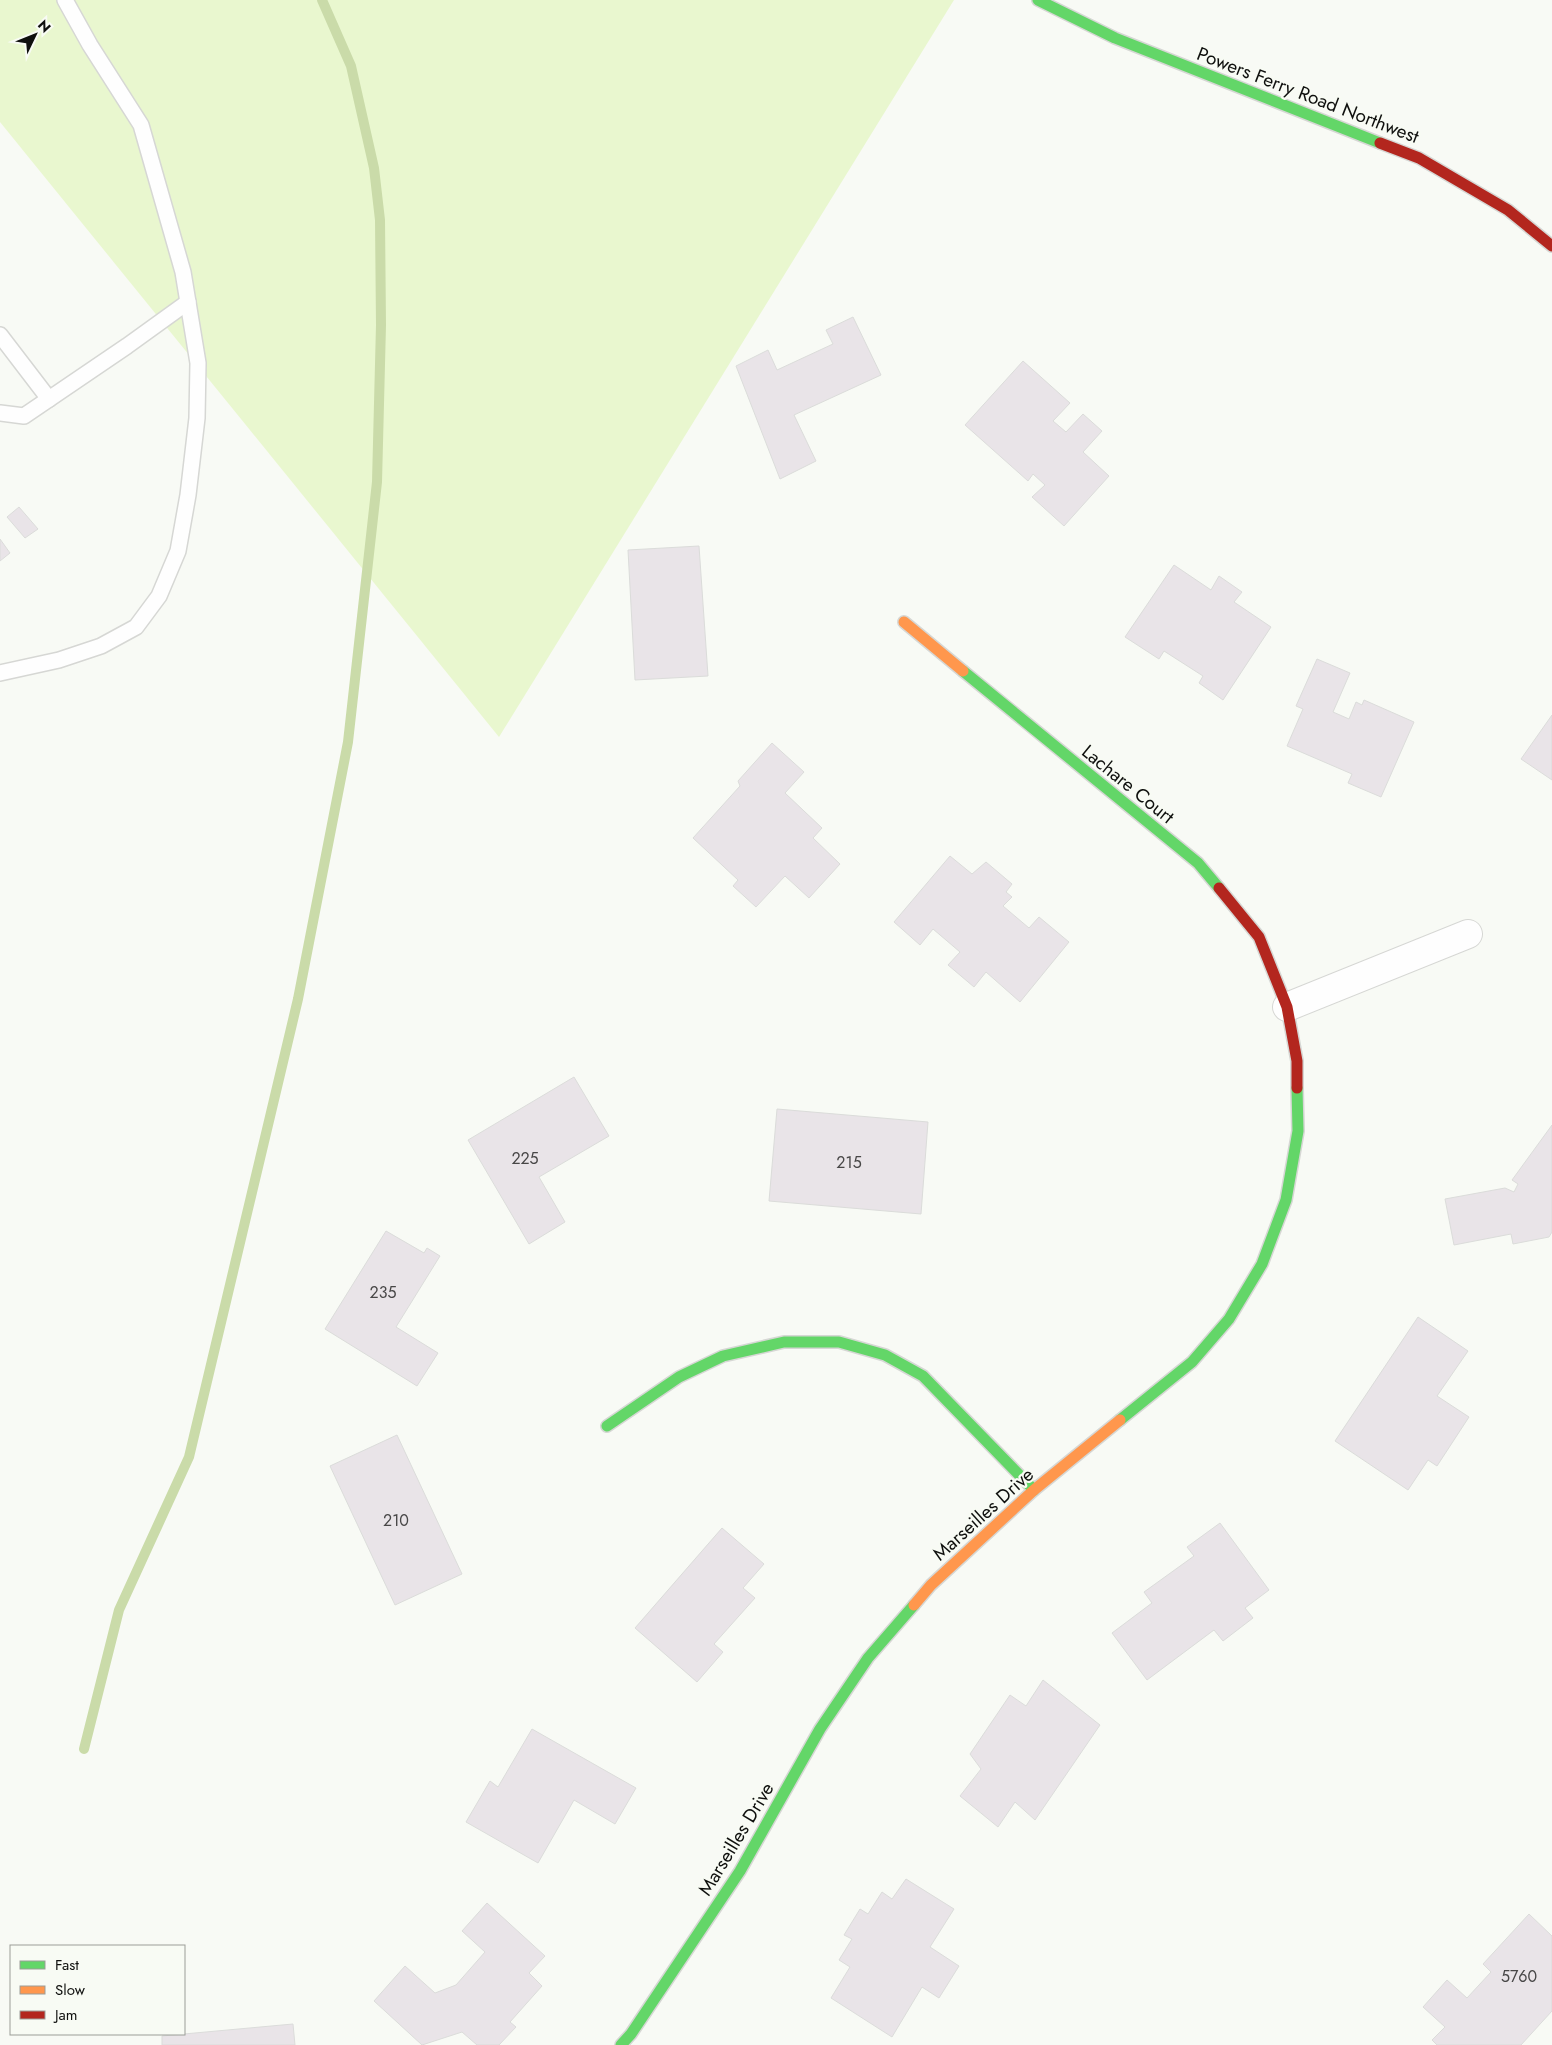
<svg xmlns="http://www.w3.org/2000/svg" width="1552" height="2045" font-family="Jost,sans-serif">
  <rect width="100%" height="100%" fill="#f8faf5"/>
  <path fill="#e9f7cf" d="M0,0H954L499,737L0,122Z"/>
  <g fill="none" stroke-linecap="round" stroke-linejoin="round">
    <path stroke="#cadba9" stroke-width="10" d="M84,1749L119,1610L189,1457L298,999L348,742L377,482L381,325L380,220L374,168L351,66L322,0"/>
  </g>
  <g fill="#e9e4e8" stroke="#dbdcda">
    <path d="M853,317L881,375L794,415L816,461L780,479L736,366L768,350L777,370L833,344L826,330Z"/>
    <path d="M1023,361L1070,403L1053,421L1066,432L1083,414L1102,431L1083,452L1109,476L1064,526L1032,497L1045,485L1033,474L1028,481L965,425Z"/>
    <path d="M19,507L38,529L25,538L7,517Z"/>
    <path d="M0,539L10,553L0,561Z"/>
    <path d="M699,546L708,676L635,680L628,550Z"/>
    <path d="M1174,565L1211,590L1219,576L1242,592L1234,602L1271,627L1223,700L1199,683L1203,676L1164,651L1159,659L1125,637Z"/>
    <path d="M1317,659L1350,673L1333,712L1349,719L1356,702L1362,705L1364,700L1414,722L1381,797L1348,783L1352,774L1287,746L1303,709L1296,706Z"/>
    <path d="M1552,715V780L1521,759Z"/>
    <path d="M772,743L804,772L785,793L822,828L813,838L840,864L809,898L785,876L756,907L733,886L738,880L693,838L740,786L738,781Z"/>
    <path d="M950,856L972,874L986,862L1012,884L1006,892L1012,897L1003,906L1029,928L1039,917L1069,942L1020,1002L986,972L974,987L948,965L960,952L933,929L920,945L894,922Z"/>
    <path d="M574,1077L609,1136L539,1177L565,1222L529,1244L468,1140Z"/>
    <path d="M777,1109L928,1122L921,1214L769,1201Z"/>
    <path d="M1552,1125V1232L1549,1237L1513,1244L1511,1234L1454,1245L1445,1199L1505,1188L1514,1192L1518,1184L1512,1180Z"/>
    <path d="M386,1231L424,1253L427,1248L440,1256L396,1327L438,1353L417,1386L325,1329Z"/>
    <path d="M1418,1317L1468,1351L1437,1396L1469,1417L1437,1466L1428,1460L1408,1490L1335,1441Z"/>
    <path d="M397,1435L462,1574L395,1605L330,1466Z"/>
    <path d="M1220,1523L1269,1590L1245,1608L1253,1618L1223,1641L1214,1630L1147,1680L1112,1633L1152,1603L1144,1592L1194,1556L1187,1547Z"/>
    <path d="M722,1528L764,1564L743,1588L755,1598L714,1644L723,1652L697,1682L635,1628Z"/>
    <path d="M1043,1680L1100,1725L1035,1820L1015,1802L998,1827L960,1796L981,1769L970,1754L1010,1695L1026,1706Z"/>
    <path d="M532,1729L636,1788L615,1824L574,1800L538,1863L466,1822L490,1781L498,1787Z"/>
    <path d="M906,1879L954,1909L930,1947L959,1966L939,1998L922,1987L892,2037L831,1998L850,1967L839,1960L852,1939L844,1935L860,1909L868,1914L882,1892L892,1899Z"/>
    <path d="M487,1903L545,1956L529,1973L542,1986L510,2022L516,2027L499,2045H477L462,2032L422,2045L374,2001L405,1966L435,1993L456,1985L485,1952L462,1931Z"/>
    <path d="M1529,1914L1552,1936V2011L1521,2045H1437L1432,2040L1445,2027L1423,2007L1447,1980L1467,1998L1491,1972L1483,1964Z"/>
    <path d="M293,2024L295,2045H162V2036Z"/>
  </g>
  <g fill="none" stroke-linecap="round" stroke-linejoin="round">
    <defs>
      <g id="lane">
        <path d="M0,335L49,399"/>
        <path d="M0,413L24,416L127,346L188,302"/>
        <path d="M0,673L59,660L101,646L136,627L159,596L178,551L188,495L197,418L198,363L183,272L141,125L90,45L65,0"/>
      </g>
      <path id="street" d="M1287,1007L1468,934"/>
      <g id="fast">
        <path d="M1038,0L1115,38L1380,143"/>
        <path d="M963,671L1198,863L1219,888"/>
        <path d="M1120,1420L1192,1362L1229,1319L1262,1264L1286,1200L1298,1131L1297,1088"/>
        <path d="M607,1426L679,1377L723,1356L784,1342H839L885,1355L923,1376L1034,1490"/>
        <path d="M621,2045L631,2034L740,1871L820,1729L868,1658L914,1605"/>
      </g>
      <g id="slow">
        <path d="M904,622L963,671"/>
        <path d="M914,1605L931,1585L1034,1490L1120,1420"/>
      </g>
      <g id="jam">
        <path d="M1380,143L1419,158L1508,210L1552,246"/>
        <path d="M1219,888L1259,937L1287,1007L1297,1061V1088"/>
      </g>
    </defs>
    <use href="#lane" stroke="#d6d7d4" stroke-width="18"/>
    <use href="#street" stroke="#d6d7d4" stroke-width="30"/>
    <use href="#fast" stroke="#d6d7d4" stroke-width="14"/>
    <use href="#slow" stroke="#d6d7d4" stroke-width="14"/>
    <use href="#jam" stroke="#d6d7d4" stroke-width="14"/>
    <use href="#lane" stroke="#fefefe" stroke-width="15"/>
    <use href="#street" stroke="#fefefe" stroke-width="28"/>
    <use href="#fast" stroke="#63d668" stroke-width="11"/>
    <use href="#slow" stroke="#ff974d" stroke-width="11"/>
    <use href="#jam" stroke="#b3261e" stroke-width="11"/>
  </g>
  <g text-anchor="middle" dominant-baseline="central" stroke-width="4.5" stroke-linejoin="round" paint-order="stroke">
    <g font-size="16" fill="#484747">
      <text x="525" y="1158">225</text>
      <text x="849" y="1162">215</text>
      <text x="383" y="1292">235</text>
      <text x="396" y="1520">210</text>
      <text x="1519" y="1976">5760</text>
    </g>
    <g font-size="19" fill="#0f100e" stroke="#f8fbf4">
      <text transform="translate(1308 95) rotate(21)">Powers Ferry Road Northwest</text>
      <text transform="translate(1128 784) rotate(39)">Lachare Court</text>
      <text transform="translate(983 1514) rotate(-42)">Marseilles Drive</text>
      <text transform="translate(736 1839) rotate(-59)">Marseilles Drive</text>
    </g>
  </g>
  <rect x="10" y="1945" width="175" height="90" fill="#f8fbf4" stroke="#9b9d98"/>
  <rect x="20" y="1961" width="25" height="8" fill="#63d668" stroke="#9b9d98"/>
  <text x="55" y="1970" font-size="15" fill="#0f100e">Fast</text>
  <rect x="20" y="1986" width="25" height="8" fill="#ff974d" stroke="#9b9d98"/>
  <text x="55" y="1995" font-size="15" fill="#0f100e">Slow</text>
  <rect x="20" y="2011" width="25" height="8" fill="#b3261e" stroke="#9b9d98"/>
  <text x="55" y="2020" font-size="15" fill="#0f100e">Jam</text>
  <g transform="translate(35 35) rotate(47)" stroke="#f8fbf4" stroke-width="4" paint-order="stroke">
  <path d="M0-4L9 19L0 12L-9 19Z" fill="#0f100e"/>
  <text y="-8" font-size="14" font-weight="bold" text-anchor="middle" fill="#0f100e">N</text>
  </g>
</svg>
